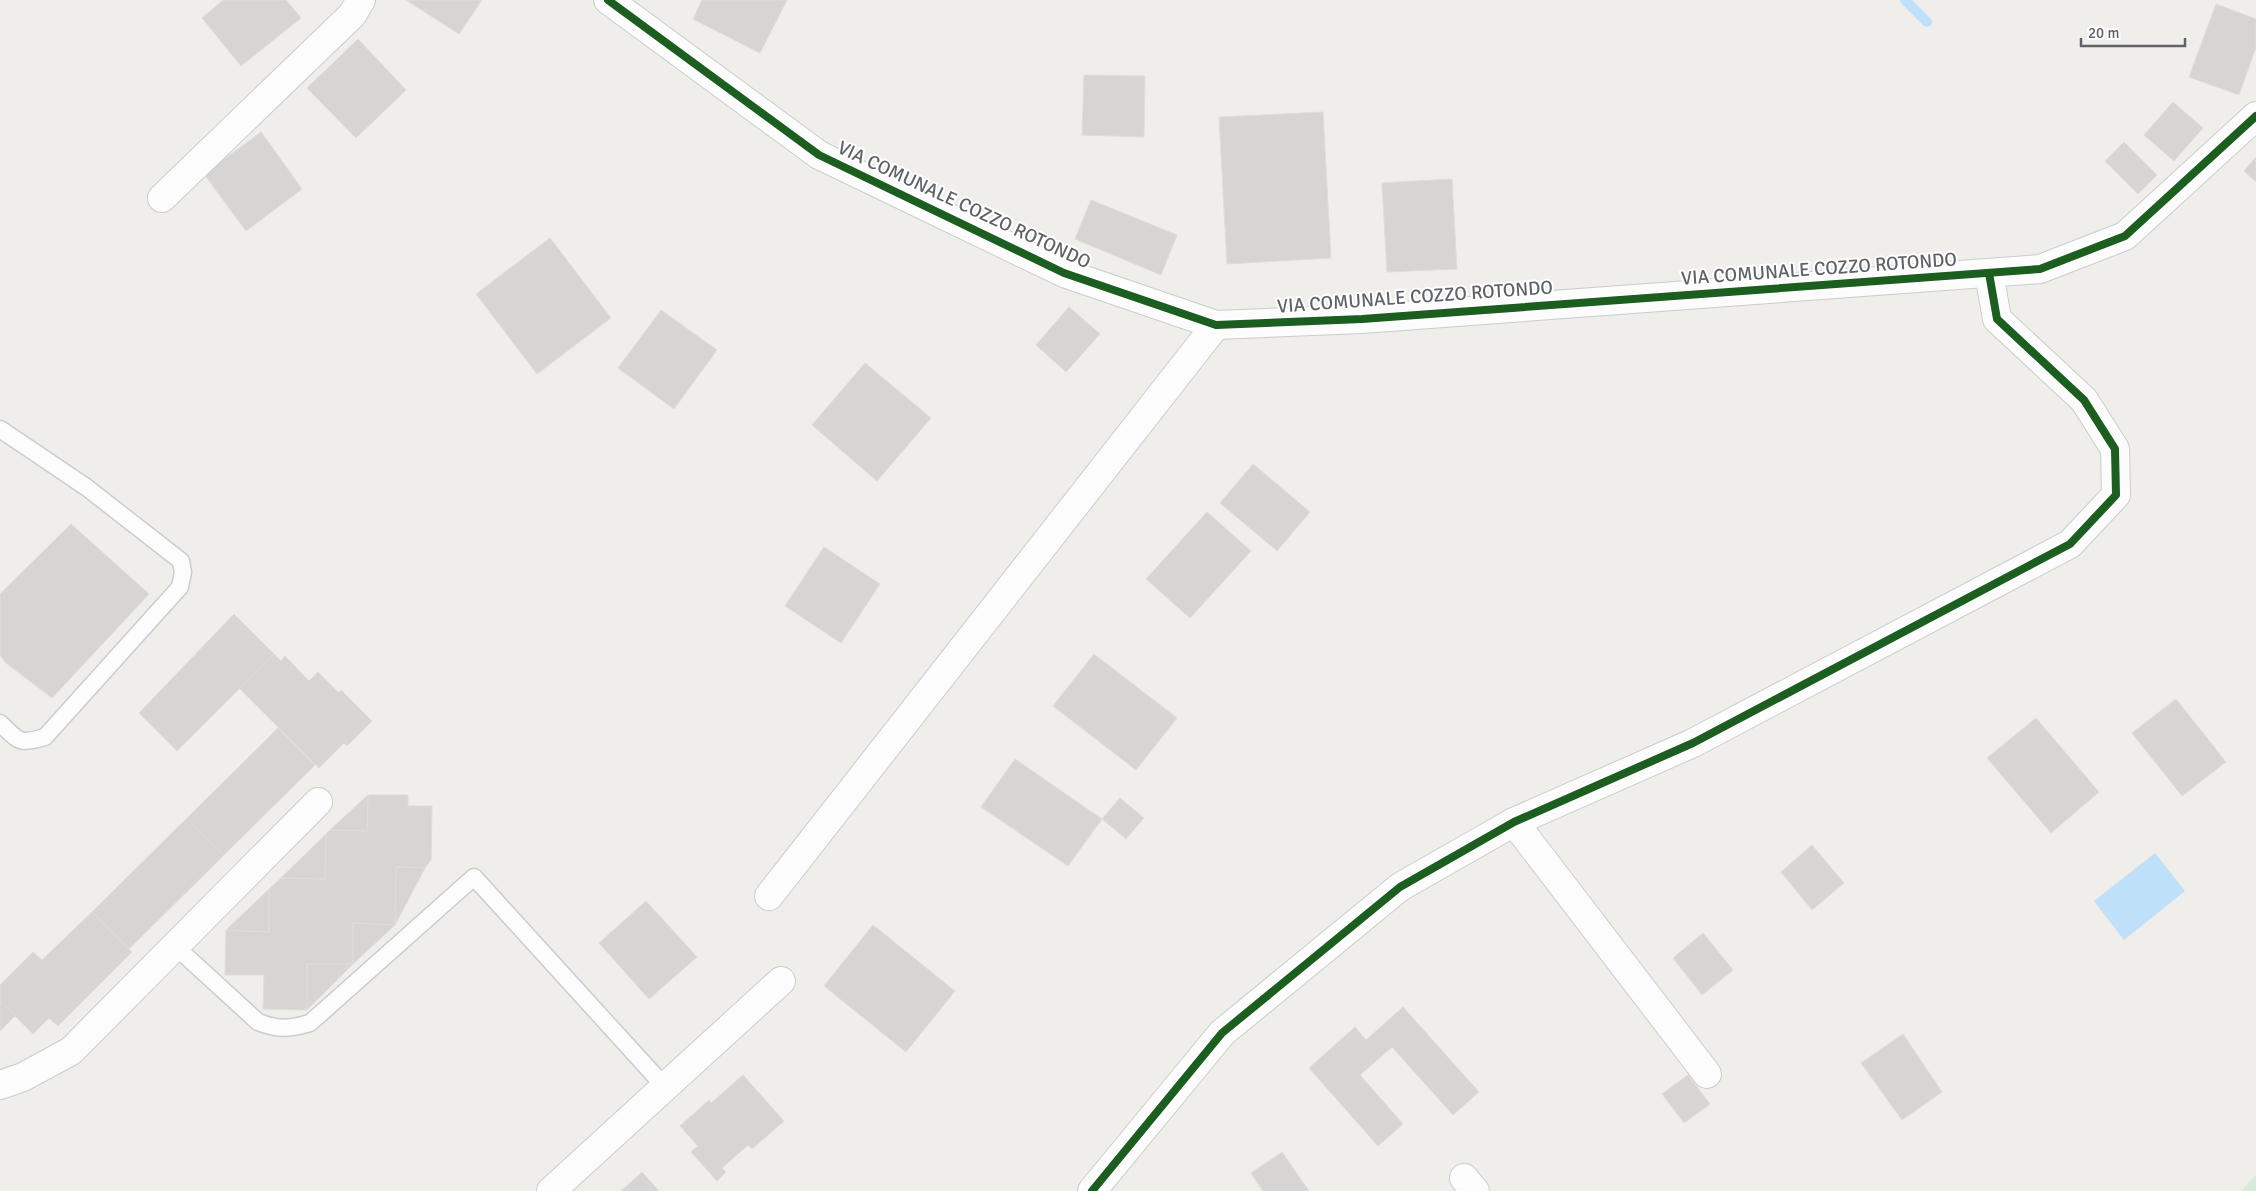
<svg xmlns="http://www.w3.org/2000/svg" width="2256" height="1191" font-family="Signika,sans-serif">
  <rect width="100%" height="100%" fill="#efeeea"/>
  <path fill="#d8ebd6" d="M2256,1175V1191H2241Z"/>
  <path fill="#bfe0f9" d="M2155,853L2185,891L2124,940L2094,901Z"/>
  <g fill="none" stroke-linecap="round" stroke-linejoin="round">
    <path stroke="#bfe0f9" stroke-width="10" d="M1905,0L1927,22"/>
  </g>
  <g fill="#d6d5d3" stroke="#deddd9">
    <path d="M223,0H286L301,18L241,66L202,18Z"/>
    <path d="M406,0H482L459,34Z"/>
    <path d="M702,0H787L760,53L693,19Z"/>
    <path d="M2216,4L2256,19V47L2239,95L2189,77Z"/>
    <path d="M358,39L406,90L356,138L307,88Z"/>
    <path d="M1084,75L1145,76L1144,137L1082,135Z"/>
    <path d="M2173,102L2203,128L2174,161L2144,135Z"/>
    <path d="M1323,112L1331,258L1227,264L1219,117Z"/>
    <path d="M261,132L302,189L246,231L204,174Z"/>
    <path d="M2124,142L2157,175L2138,194L2105,161Z"/>
    <path d="M2256,157V182L2244,171Z"/>
    <path d="M1452,179L1457,269L1387,272L1382,183Z"/>
    <path d="M1091,200L1177,235L1161,275L1075,239Z"/>
    <path d="M550,238L611,318L537,374L476,294Z"/>
    <path d="M1069,307L1100,334L1066,372L1036,345Z"/>
    <path d="M661,310L717,350L674,409L618,368Z"/>
    <path d="M865,363L931,418L877,481L812,425Z"/>
    <path d="M1253,464L1310,512L1277,551L1220,503Z"/>
    <path d="M1207,512L1251,551L1190,618L1146,579Z"/>
    <path d="M71,524L149,594L52,698L6,663L0,655V594Z"/>
    <path d="M824,547L880,584L841,643L785,606Z"/>
    <path d="M234,614L274,654L177,751L139,713Z"/>
    <path d="M274,654L281,661L285,656L309,681L318,672L339,693L341,690L372,721L347,746L344,743L319,768L239,688Z"/>
    <path d="M1094,654L1177,718L1136,770L1053,706Z"/>
    <path d="M2176,699L2226,762L2182,796L2132,733Z"/>
    <path d="M2036,718L2099,792L2051,833L1987,758Z"/>
    <path d="M278,728L315,765L224,855L187,818Z"/>
    <path d="M1015,759L1102,819L1068,866L981,807Z"/>
    <path d="M368,795H408V806H432L431,860L425,868L396,867L395,925L353,923V964H307V1010L263,1009L264,975H225L226,930L269,932V889L281,878L325,879L326,834L330,830L367,831Z"/>
    <path d="M368,795L367,831L330,830Z"/>
    <path d="M1120,798L1144,818L1126,839L1102,819Z"/>
    <path d="M187,818L224,855L129,949L92,912Z"/>
    <path d="M326,834L325,879L281,878Z"/>
    <path d="M1812,845L1844,883L1812,910L1781,872Z"/>
    <path d="M396,867L425,868L395,925Z"/>
    <path d="M269,889V932L226,930Z"/>
    <path d="M646,901L697,957L649,999L599,943Z"/>
    <path d="M92,912L132,952L58,1026L49,1018L33,1034L0,1001V985L33,952L42,960Z"/>
    <path d="M353,923L395,925L353,964Z"/>
    <path d="M873,925L955,991L906,1052L824,986Z"/>
    <path d="M1703,933L1733,970L1702,995L1673,958Z"/>
    <path d="M307,964H353L307,1010Z"/>
    <path d="M0,1001L15,1016L0,1031Z"/>
    <path d="M1403,1007L1479,1092L1453,1115L1392,1047L1360,1075L1403,1124L1378,1146L1309,1068L1355,1027L1366,1040Z"/>
    <path d="M1903,1034L1942,1092L1902,1120L1861,1063Z"/>
    <path d="M743,1075L784,1121L752,1149L748,1145L722,1168L726,1172L717,1181L691,1152L698,1146L680,1126L709,1100L711,1103Z"/>
    <path d="M1688,1075L1710,1104L1684,1123L1662,1094Z"/>
    <path d="M1282,1152L1309,1191H1263L1251,1173Z"/>
    <path d="M642,1172L659,1191H621Z"/>
  </g>
  <g fill="none" stroke-linecap="round" stroke-linejoin="round">
    <defs>
      <g id="lane">
        <path d="M0,429L86,487L181,561L183,572L180,587L45,737C18,745 19,741 0,723"/>
        <path d="M175,946L258,1022C279,1030 289,1029 310,1023L474,877L665,1087"/>
      </g>
      <g id="street">
        <path d="M608,0L819,155L1064,273L1216,325L1362,319L2040,269L2125,236L2256,116"/>
        <path d="M162,198L352,15L361,0"/>
        <path d="M1514,822L1707,1074"/>
        <path d="M769,896L1216,325"/>
        <path d="M0,1085L23,1077L71,1051L318,802"/>
        <path d="M1464,1178L1475,1191"/>
        <path d="M551,1191L781,981"/>
        <path d="M1092,1191L1222,1033L1400,887L1514,822L1693,743L2070,544L2116,495L2115,449L2084,400L1997,319L1989,273"/>
      </g>
    </defs>
    <use href="#lane" stroke="#cbcccc" stroke-width="19"/>
    <use href="#street" stroke="#cbcccc" stroke-width="30"/>
    <use href="#lane" stroke="#fdfcfc" stroke-width="16"/>
    <use href="#street" stroke="#fdfcfc" stroke-width="28"/>
    <defs>
      <g id="cycleway">
        <path d="M608,0L819,155L1064,273L1216,325L1362,319L2040,269L2125,236L2256,116"/>
        <path d="M1092,1191L1222,1033L1400,887L1514,822L1693,743L2070,544L2116,495L2115,449L2084,400L1997,319L1989,273"/>
      </g>
    </defs>
    <use href="#cycleway" stroke="#fff" stroke-width="11"/>
    <use href="#cycleway" stroke="#1b5e20" stroke-width="8"/>
  </g>
  <g text-anchor="middle" dominant-baseline="central" stroke-width="4" stroke-linejoin="round" paint-order="stroke">
    <g font-size="19" fill="#5f6368" stroke="#fff">
      <text transform="translate(964 205) rotate(25)">VIA COMUNALE COZZO ROTONDO</text>
      <text transform="translate(1819 269) rotate(-4)">VIA COMUNALE COZZO ROTONDO</text>
      <text transform="translate(1415 297) rotate(-4)">VIA COMUNALE COZZO ROTONDO</text>
    </g>
  </g>
  <path d="M2081 38v8h104v-8" fill="none" stroke="#5f6368" stroke-width="2.5"/>
  <text x="2088" y="38" font-size="15" fill="#5f6368" stroke="#ffffff" stroke-width="4" paint-order="stroke">20 m</text>
</svg>
